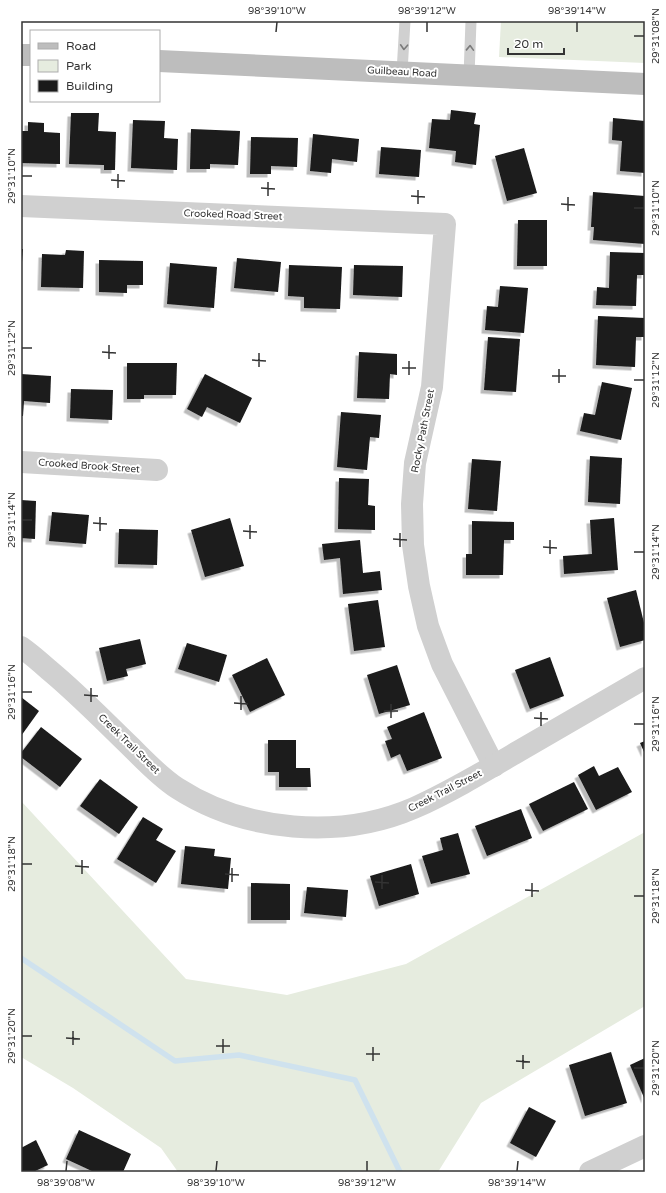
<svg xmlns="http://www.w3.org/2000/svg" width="666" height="1193" font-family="'Varela Round',sans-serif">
  <defs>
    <filter id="shadow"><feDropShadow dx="-3.5" dy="3.5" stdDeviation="0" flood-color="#0004"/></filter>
  </defs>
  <rect width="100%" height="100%" fill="#fff"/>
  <g fill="#e6ecdf">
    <path d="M501,21H645V63L499,57Z"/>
    <path d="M21,801L186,979L287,995L406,964L645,832V1006L481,1103L438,1172H178L161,1148L73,1088L21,1057Z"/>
  </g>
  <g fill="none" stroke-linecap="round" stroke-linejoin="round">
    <path stroke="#cfe2ee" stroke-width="5.5" d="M21,958L175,1061L239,1055L355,1080L400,1172"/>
  </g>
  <g fill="#1a1a1a" filter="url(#shadow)">
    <path d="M451,110L476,113L474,124L480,125L476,165L455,162L456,151L429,148L432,119L450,120Z"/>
    <path d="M71,113H99L98,131L116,132L115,170H104V165L69,164Z"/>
    <path d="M613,118L645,121V173L620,171L622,141L612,140Z"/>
    <path d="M133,120L165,121L164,138L178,139L177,170L131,168Z"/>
    <path d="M28,122L44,123V132L60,133V164L21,163V131H28Z"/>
    <path d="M191,129L240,131L238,165L210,164V169H190Z"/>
    <path d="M313,134L359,139L357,162L332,159L331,173L310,171Z"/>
    <path d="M251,137L298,138L297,167L271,166V174H250Z"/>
    <path d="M381,147L421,150L419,177L379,174Z"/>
    <path d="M524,148L537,193L507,201L495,156Z"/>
    <path d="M593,192L645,196V244L593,240L594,227H591Z"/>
    <path d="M518,220H547V266H517Z"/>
    <path d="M21,249H23L22,262H21Z"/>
    <path d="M66,250L84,251L83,288L41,287L42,254L65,255Z"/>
    <path d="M610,252L645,253V275H637L636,306L596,305L597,287L609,288Z"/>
    <path d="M237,258L281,262L278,292L234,288Z"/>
    <path d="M99,260L143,261V285H127V293L99,292Z"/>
    <path d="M170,263L217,267L214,308L167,304Z"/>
    <path d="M289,265L342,267L340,309L304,308V297L288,296Z"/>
    <path d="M354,265L403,266L402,297L353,295Z"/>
    <path d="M500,286L528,288L524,333L485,330L487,306L498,307Z"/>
    <path d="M598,316L645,318V337H636L635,367L596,365Z"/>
    <path d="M488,337L520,339L516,392L484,390Z"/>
    <path d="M359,352L397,354V375L390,374L389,399L357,398Z"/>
    <path d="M127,363H177L176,395H144V399H127Z"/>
    <path d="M21,374L51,376L50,403L24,401L23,416H21Z"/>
    <path d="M205,374L252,398L240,423L207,407L202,417L187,409Z"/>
    <path d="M602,382L632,388L621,440L580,431L584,413L595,415Z"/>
    <path d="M71,389L113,390L112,420L70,418Z"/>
    <path d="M341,412L381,415L379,438L370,437L367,470L337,467Z"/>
    <path d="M590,456L622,458L620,504L588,502Z"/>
    <path d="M472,459L501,461L497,511L468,509Z"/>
    <path d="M339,478L369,479L368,505L375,506V530L338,529Z"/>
    <path d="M21,500L36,501L35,539L21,538Z"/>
    <path d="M52,512L89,515L86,544L49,541Z"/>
    <path d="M230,518L244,566L205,577L191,530Z"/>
    <path d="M614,518L618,570L564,574L563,556L592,554L590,520Z"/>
    <path d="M472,521L514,522V540H504L503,575H466V554H472Z"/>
    <path d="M119,529L158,530L157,565L118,564Z"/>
    <path d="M360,540L363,573L380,571L382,590L343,594L340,558L324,560L322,544Z"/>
    <path d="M636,590L645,627V640L620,647L607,598Z"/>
    <path d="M378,600L385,647L354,651L348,604Z"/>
    <path d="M140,639L146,664L126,669L128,676L107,681L99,648Z"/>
    <path d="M187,643L227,655L219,682L178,669Z"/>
    <path d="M550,657L564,696L530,709L515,670Z"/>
    <path d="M267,658L285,695L250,712L232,675Z"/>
    <path d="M397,665L410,705L379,714L367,675Z"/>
    <path d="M21,697L39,711L21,736Z"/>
    <path d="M424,712L442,758L407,771L400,754L391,758L385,741L392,739L387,727Z"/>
    <path d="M41,727L82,759L60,787L21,757V753Z"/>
    <path d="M268,740H296V768H310L311,787H279V772H268Z"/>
    <path d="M645,741V754L640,743Z"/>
    <path d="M594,766L599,776L618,767L632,792L596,810L578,775Z"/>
    <path d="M100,779L138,807L119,834L80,806Z"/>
    <path d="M574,782L588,809L543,831L529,804Z"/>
    <path d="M521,809L532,838L487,856L475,826Z"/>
    <path d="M143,817L163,829L156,840L176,851L156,883L117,859Z"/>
    <path d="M458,833L470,874L431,884L422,856L443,850L440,838Z"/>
    <path d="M185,846L215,849L214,856L231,858L228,889L181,884Z"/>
    <path d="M411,864L419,894L379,906L370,876Z"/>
    <path d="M251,883L290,884V920H251Z"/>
    <path d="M307,887L348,890L346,917L304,913Z"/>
    <path d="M611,1052L627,1103L585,1116L569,1065Z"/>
    <path d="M645,1058V1100L630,1065Z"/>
    <path d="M529,1107L556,1121L536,1157L510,1143Z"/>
    <path d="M79,1130L131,1154L123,1172L103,1171L94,1172L66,1159Z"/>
    <path d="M36,1140L48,1165L33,1172H21V1148Z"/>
  </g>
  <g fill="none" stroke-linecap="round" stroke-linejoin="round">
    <g stroke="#d0d0d0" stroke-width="11">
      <path d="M402,72L405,21"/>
      <path d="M469,76L471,21"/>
    </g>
    <g stroke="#d0d0d0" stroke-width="22">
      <path d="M21,206L445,224L432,387L415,463L412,504L413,545L419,586L428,626L442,664L494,766"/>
      <path d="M21,462L157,470"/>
      <path d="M21,647C31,654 40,662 49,670C78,694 104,721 131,747C145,761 160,777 177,788C245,832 340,840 414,808C450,792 485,771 519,751C561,727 603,702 645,678"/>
      <path d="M590,1172L645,1146"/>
    </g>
    <g stroke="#bdbdbd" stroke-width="22">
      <path d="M21,55H31"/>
      <path d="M159,61L645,84"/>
    </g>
  </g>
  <defs><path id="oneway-chevron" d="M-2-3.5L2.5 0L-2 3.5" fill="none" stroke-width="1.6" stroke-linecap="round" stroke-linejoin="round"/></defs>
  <g stroke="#7a7a7a">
    <use href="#oneway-chevron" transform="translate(404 47) rotate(93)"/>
    <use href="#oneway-chevron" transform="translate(470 48) rotate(-88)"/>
  </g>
  <path fill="none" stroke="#333" stroke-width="1.5" d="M276,32L277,22M427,32V22M577,32V22M634,36H644M22,176H32M111,180L125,181M118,188V174M261,188L275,189M268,196V182M411,196L425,197M418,204V190M561,204L575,205M634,208H644M568,211V197M22,348H32M102,352L116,353M109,359V345M252,360L266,361M259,367V353M402,368H416M409,375V361M552,376H566M634,380H644M559,383V369M22,520H32M93,523L107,524M100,531V517M243,531L257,532M250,539V525M393,539L407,540M400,547V533M543,547L557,548M634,552H644M550,554V540M22,692H32M84,695L98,696M91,702V688M234,703L248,704M241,710V696M384,711H398M391,718V704M534,718L548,719M634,724H644M541,726V712M22,864H32M75,866L89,867M82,874V860M225,874L239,875M232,882V868M375,882L389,883M382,889V875M525,890L539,891M634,896H644M532,897V883M22,1036H32M66,1038L80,1039M73,1045V1031M216,1046H230M223,1053V1039M366,1054H380M373,1061V1047M516,1061L530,1062M634,1068H644M523,1069V1055M66,1171L67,1161M216,1171L217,1161M367,1171V1161M517,1171L518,1161"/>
  <g text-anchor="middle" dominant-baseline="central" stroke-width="4" stroke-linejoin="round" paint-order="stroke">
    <g font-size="10" fill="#333" stroke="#fff">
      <text transform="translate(402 72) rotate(3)">Guilbeau Road</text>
      <text transform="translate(233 215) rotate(2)">Crooked Road Street</text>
      <text transform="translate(423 431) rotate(-79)">Rocky Path Street</text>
      <text transform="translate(89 466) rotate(4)">Crooked Brook Street</text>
      <text transform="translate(129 744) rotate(44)">Creek Trail Street</text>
      <text transform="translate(445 791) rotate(-27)">Creek Trail Street</text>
    </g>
  </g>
  <rect width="666" height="1193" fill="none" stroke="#ffffff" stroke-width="44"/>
  <rect x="30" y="30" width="130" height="72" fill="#ffffff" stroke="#adadad"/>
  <rect x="38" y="43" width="20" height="6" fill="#bdbdbd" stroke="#adadad"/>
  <text x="66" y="50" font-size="12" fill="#333333">Road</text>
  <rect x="38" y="60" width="20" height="12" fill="#e6ecdf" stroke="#adadad"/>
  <text x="66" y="70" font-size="12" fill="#333333">Park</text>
  <rect x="38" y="80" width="20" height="12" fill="#1a1a1a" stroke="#adadad"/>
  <text x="66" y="90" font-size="12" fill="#333333">Building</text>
  <path d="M508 48v6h56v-6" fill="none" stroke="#333333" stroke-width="2"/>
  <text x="514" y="48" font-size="12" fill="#333333" stroke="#ffffff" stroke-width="3" paint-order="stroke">20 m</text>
  <rect x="22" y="22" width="622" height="1149" fill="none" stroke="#333" stroke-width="1.5"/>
  <g font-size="10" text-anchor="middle" fill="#333">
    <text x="277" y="14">98°39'10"W</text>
    <text x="427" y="14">98°39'12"W</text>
    <text x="577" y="14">98°39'14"W</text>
    <text transform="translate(655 36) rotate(-90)" y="4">29°31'08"N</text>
    <text transform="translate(11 176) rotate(-90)" y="4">29°31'10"N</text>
    <text transform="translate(655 208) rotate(-90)" y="4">29°31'10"N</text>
    <text transform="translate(11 348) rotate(-90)" y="4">29°31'12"N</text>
    <text transform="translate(655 380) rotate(-90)" y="4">29°31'12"N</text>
    <text transform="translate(11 520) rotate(-90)" y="4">29°31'14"N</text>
    <text transform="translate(655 552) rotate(-90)" y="4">29°31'14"N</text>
    <text transform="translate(11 692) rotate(-90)" y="4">29°31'16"N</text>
    <text transform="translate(655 724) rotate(-90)" y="4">29°31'16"N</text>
    <text transform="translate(11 864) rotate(-90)" y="4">29°31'18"N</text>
    <text transform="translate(655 896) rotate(-90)" y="4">29°31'18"N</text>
    <text transform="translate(11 1036) rotate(-90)" y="4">29°31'20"N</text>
    <text transform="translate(655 1068) rotate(-90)" y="4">29°31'20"N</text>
    <text x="66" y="1186">98°39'08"W</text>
    <text x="216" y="1186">98°39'10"W</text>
    <text x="367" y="1186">98°39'12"W</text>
    <text x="517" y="1186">98°39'14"W</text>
  </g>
</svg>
